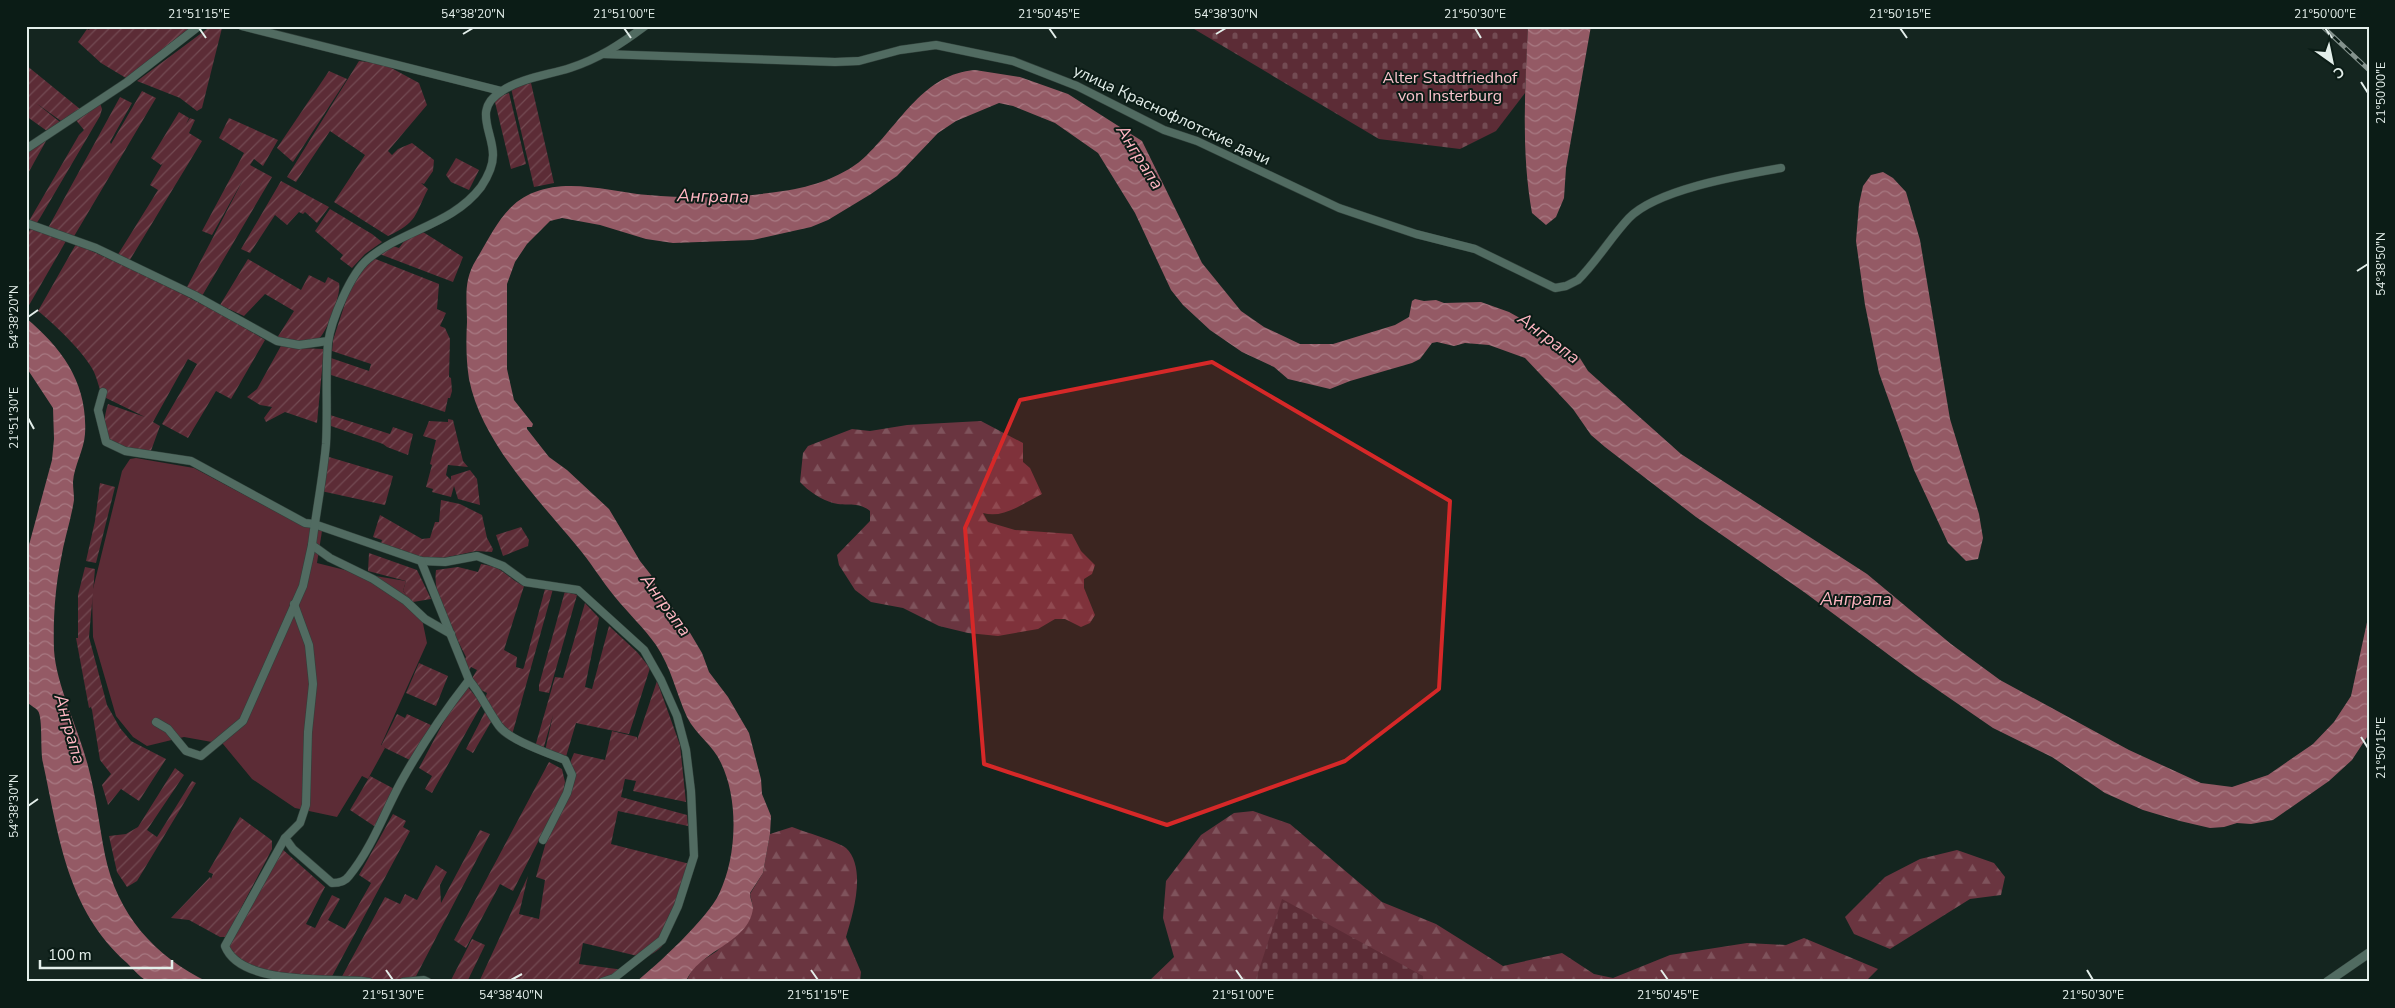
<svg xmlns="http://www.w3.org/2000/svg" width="2395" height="1008" font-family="'Nunito Sans',sans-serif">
  <defs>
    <pattern id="forest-firs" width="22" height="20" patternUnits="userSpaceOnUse" patternTransform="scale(1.25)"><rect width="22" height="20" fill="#6a3540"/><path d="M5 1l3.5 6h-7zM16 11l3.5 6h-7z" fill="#7f535c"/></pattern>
    <pattern id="cemetery-stones" width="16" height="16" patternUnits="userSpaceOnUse" patternTransform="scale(1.25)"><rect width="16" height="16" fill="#5c2c36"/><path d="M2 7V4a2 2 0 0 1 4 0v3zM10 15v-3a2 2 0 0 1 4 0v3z" fill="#734b53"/></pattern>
    <pattern id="garden-furrows" width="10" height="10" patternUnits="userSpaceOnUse" patternTransform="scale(1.25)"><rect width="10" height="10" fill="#5c2c36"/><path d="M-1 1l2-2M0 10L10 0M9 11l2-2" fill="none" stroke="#734b53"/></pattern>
    <pattern id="water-waves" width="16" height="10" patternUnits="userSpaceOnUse" patternTransform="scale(1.25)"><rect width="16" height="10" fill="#945a65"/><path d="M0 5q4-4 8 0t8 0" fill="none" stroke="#a87a83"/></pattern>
  </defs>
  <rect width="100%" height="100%" fill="#14251f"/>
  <path fill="#5c2c36" d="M136,458L194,468L301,525L311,526L322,531L317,563L357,573L406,581L403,591L420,609L427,643L381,745L385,748L368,779L362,776L337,817L295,808L252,779L223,744L184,737L147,746L133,737L116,716L93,637L92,593L122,471L130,459Z"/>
  <g fill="url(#forest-firs)">
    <path d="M981,421L1023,443V462L1030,468L1042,494C1022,504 1003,519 983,513L988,522L1015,530L1072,534L1081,551L1095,565L1092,574L1084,579V588L1095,615L1090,623L1081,627L1065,619H1055L1038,629L998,636L968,633L939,626L903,608L871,602L855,590L839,565L837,555L870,521V511C858,501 847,507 833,503C822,500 808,491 800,482L803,453L808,446L852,429L870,431L907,425Z"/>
    <path d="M1253,811L1290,824L1382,902L1436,924L1503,966L1562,953L1594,974L1613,978L1670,955L1747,943L1786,945L1804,938L1878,969L1865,982H1148L1174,957L1163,918L1166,881L1201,835L1234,813Z"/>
    <path d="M792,827C802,831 839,842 846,848C867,868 853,914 846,937L861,972L860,982H686L694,966L717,951L753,907L750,894L763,873L770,834Z"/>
    <path d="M1957,850L1994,863L2005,877L2001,895L1970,899L1890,949L1854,934L1845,917L1885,877L1920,859Z"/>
  </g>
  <g fill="url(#cemetery-stones)">
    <path d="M1189,26H1528L1525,93L1496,131L1460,149L1379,139Z"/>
    <path d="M1282,899L1423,976V982H1255Z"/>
  </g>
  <g fill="url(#garden-furrows)">
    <path d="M92,26H192L126,78L101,63L78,42L87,29L89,30Z"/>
    <path d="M211,26L222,28L202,108L197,111L180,98L137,81Z"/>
    <path d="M359,61L384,64L419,83L427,105L388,151L392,155L398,149L412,143L434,160L433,171L424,184L421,183L428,189C414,216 418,222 388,236L334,202L365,155L330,131L296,182L287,177Z"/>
    <path d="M26,65L80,109L61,121L36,103L60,122L47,131L26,116Z"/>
    <path d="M329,71L347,79L293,162L277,148Z"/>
    <path d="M531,83L554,183L534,187L511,88Z"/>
    <path d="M142,91L156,98L73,238L48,228L120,97L132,103L110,142L111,144Z"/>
    <path d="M509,93L526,164L511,169L494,98Z"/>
    <path d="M100,103L102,109L100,116L40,218L36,224L29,221L79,135L84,130L75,119Z"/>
    <path d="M179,112L189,118L186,124L190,118L195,120L189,133L202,141L128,263L117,256L158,190L150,185L163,163L161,165L151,158Z"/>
    <path d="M229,118L278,140L263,166L254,159L250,165L272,177L202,296L186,289L244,178L212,235L202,231L244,153L219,138Z"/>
    <path d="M45,140L46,141L26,177V153Z"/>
    <path d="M456,158L479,170L469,190L451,182L446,175Z"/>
    <path d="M281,181L329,207L317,223L305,212L303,214L299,212L287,225L275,215L250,253L241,249Z"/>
    <path d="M330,209L372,234L382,242L365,254L352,268L340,259L343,255L315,231Z"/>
    <path d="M31,228L66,241L28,307L26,306V237Z"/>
    <path d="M423,232L463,257L453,282L377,253L390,245L399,248L405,240Z"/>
    <path d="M76,244C141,273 205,303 265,340L231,399L216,391L188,438L162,424L197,364L188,359L153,422L160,426L148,459L114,448C104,432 102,423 108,404L145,417L102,396C100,390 97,379 94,372C85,353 54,324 38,311Z"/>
    <path d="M373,258L439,284L437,309L446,313L440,326L445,328L450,339L449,377L451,378L452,391L450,398H448L445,412L331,375V358L369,371L371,364L332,351L333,340L352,282Z"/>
    <path d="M248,259L301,290L309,275L325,283L328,277L339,283C342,293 326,336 317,340C305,345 289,340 277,338L294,311L265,294L244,316L220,305Z"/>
    <path d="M282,344L298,348L324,349L317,423L285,412L266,422L264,418L272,407L260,405L247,397L257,389Z"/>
    <path d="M330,415L390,434L393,427L413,434L408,455L387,447L383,444L331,426Z"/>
    <path d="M448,419L453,420L463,461L468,467L448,465L446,475L451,480V476L470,470L477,479L480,505L458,499L454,486L451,497L432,492L433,489L426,487L432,465L430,464L436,440L423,436L429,421L448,422Z"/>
    <path d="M329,457L393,476L385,505L321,491Z"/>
    <path d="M100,483L115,487L96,563L86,561L95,521Z"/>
    <path d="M441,500L460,504L482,515L487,538L493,549L492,552L476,551L430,561L380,546L382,540L373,537L380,515L422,539L430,538L435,522H439Z"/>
    <path d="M521,527L529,540L528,546L503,556L496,535Z"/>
    <path d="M369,553L417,570L431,599L413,602L403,591L406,581L368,571Z"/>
    <path d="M481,564C505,567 505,577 524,586L504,650L517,657L516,667L523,669L524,667L545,589H553L512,735L497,719L485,699L487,693L477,688L471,680L477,670L471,667L468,673L464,661L466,657C454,631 432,599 436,570L458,567L478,572Z"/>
    <path d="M85,567L95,569L89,637L107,705L120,728L131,741L166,759L139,801L121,789L108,805L102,785L111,774L100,760L92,710L91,707L89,708L76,638H78V595Z"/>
    <path d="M565,591L577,595L549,693L539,691V685Z"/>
    <path d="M585,603L599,618L585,687L592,689L609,626L637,652L650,668L629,734L576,723L565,760L545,751L553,715L543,750L535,747L555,677L563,678Z"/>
    <path d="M419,663L448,676L436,706L406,693Z"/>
    <path d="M657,681L680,745L686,802L633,791L636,781L625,779L621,797L687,815L688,826L618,811L611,844L690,864C683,889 678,926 662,946C658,951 651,954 646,958L583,943L579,964L624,970L623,976L612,982H479L528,876L519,914L539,919L545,880L536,877L548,835L575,772L569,765L574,753L605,760L612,731L637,737V740Z"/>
    <path d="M467,686L482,704L432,793L425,789L432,776L419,768L452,706Z"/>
    <path d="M486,710L491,722L473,753L466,749Z"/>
    <path d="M397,714L405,718L407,714L433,726L414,762L381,746Z"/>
    <path d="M549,762L562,769L565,782L563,793L513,891L500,884L466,948L454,940Z"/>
    <path d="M175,768L184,775L147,830L157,837L192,781L196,783L137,881L127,887L117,872L109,836L126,834L138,827Z"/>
    <path d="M370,776L398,791L377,828L350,810Z"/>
    <path d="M393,814L406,821L403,827L410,831L329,982L248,971C235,965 233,958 229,946L281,848L325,887L306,924L315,928L332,895L340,899L328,920L345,929L371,883L359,875Z"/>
    <path d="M240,817L270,839L272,841V849L226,937H220L189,920L171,918L210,877L211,879L213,874L208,872Z"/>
    <path d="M480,830L490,834L413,982H339L385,897L400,904L405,894L417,900L436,865L447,872L440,885L441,903Z"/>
    <path d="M472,939L485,945L467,982H450Z"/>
  </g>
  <g fill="url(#water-waves)">
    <path d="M1528,26H1591L1566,168L1564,198L1556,217L1546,225L1532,213C1521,152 1525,89 1528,26Z"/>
    <path d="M975,70L1020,77L1068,94L1142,141L1202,263L1241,311L1264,327L1300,344H1333L1395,325L1409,317L1412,301L1415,299L1424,301L1436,300L1444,303L1481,302L1509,312L1527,322L1543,340L1553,339L1578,355L1588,371L1681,454L1867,574L1951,644L2000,680L2129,750L2201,783L2232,787L2268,775L2313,744L2334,722L2351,696L2369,613V734L2352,760L2329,781L2273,820L2251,824L2237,823L2224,827L2210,828L2180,821L2143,810L2105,793L2052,757L1993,728L1916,675L1804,592L1696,517L1605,447L1591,435L1573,409L1525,358L1489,345L1465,343L1454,346L1437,342L1432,343L1420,359L1412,363L1350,381L1330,389L1288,379L1274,367L1242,352L1210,330L1183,305L1171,290L1135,213L1098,153L1055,123L1013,106L999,103L956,121L938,133L897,176L871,194L828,220L811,227L753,240L673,243L646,239L600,225L562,218L550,221L527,244L515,262L507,284V369L514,400L533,424L532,427H527V429L549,457L567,470L609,509L640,561L651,575L656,587L683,621L702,653L709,672L728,697L749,733L761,779L762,794L771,816L770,834L763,873L750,893C750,899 753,904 753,908C749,944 698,950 686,982H636C658,964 707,919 719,894C737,857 739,800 721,763C713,745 696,735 687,717C676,693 671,667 656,645C644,628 628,613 615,597C601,580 590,561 576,545C537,498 481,441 469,379C466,360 466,341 467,322C467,299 463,281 476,260C492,234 504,203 535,192C570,178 612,192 648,195C692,199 739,198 783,191C812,187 846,176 867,155C901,122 924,74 975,70Z"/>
    <path d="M1883,172L1893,178L1906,192L1920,240L1950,419L1979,514L1983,538L1978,559L1966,561L1948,543L1914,470L1879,373L1865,305L1856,241L1859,204L1863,186L1871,175Z"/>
    <path d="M26,318C63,349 88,384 85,434C84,450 74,466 73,482C73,488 74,494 74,500C71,520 64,540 61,559C55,588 53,620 54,650C56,685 79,730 88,766C96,795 99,825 105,855C117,914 154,956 208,982C193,982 163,985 150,982C142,980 133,969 127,963C67,910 59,837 43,763C40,751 43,718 38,711C35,707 29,705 26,701V556L52,460L54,439L53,408L26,367Z"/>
  </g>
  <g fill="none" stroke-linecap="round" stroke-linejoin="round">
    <defs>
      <g id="minor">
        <path d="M242,26L501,91"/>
        <path d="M603,54L835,62L859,61L900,50L936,45L1013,61L1077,86L1164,130L1197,141L1339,208L1416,234L1475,249L1555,288L1566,286L1578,280C1597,261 1611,237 1629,218C1657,189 1742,175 1781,168"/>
        <path d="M26,149L127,82L199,26"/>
        <path d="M26,223L96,248L194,295L277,341L299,345L328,341"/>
        <path d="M103,392L98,410L106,442L125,451L191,461L305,523L314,524L421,561L445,562L477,556L503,566L525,582L578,590L644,650L661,680L677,716L686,750L691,791L694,856L678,906L662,940L614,978L602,982"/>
        <path d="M421,561L469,680C481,694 488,711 499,726C509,740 548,753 565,760L572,775L567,793L543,840"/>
        <path d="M294,604L309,645L313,684L308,732L306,805L300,823L285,838L225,946C241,987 332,977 369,982"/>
        <path d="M451,634L425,619L406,601L373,579L330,558L312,545C316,512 323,478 326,444C328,411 325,376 328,343C331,320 351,273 368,259C404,229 452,225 481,187C487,178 493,166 493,155C493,131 472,109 502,91C521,78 548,75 570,68C598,59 621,44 645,26"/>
        <path d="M156,722L168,729L186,751L201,756L243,721L303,586L312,545"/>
        <path d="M285,838L293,849L332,883C339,883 345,882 349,876C372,848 384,813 401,782C421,746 444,712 469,680"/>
        <path d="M403,982L424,980L428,982"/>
      </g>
      <path id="tertiary" d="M2327,982L2369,953"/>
    </defs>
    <use href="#minor" stroke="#31413b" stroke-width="9"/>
    <use href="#tertiary" stroke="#31413b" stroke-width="10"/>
    <use href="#minor" stroke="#516b61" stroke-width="8"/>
    <use href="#tertiary" stroke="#516b61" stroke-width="9"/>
    <defs>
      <path id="rail" d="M2322,26L2369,70"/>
    </defs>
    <use href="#rail" stroke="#84928d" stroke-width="4.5"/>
    <use href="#rail" stroke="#0b1c16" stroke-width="2.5" stroke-dasharray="8" stroke-linecap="butt"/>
  </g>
  <path fill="#d62828" fill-opacity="0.2" stroke="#d62828" stroke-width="4" stroke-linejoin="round" d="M1212,362L1450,501L1439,689L1345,761L1167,825L984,764L965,528L1020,400Z"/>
  <path fill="none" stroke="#e3eeea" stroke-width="2" d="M199,28L206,38M624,28L631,38M1049,28L1056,38M1475,28L1481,38M1900,28L1907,38M2325,28L2332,38M463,34L473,28M1216,34L1226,28M2361,82L2368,93M2357,271L2368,264M28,317L38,310M28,418L34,429M2361,737L2368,748M28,806L38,799M386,970L393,980M811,970L818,980M1236,970L1243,980M1661,970L1668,980M2087,970L2093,980M511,980L522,974"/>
  <g text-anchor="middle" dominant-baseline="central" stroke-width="4" stroke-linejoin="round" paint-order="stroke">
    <g font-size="16" fill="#fbc4cd" stroke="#0b1c16">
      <text x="1450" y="78">Alter Stadtfriedhof<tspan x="1450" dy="18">von Insterburg</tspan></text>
    </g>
    <g font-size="16" fill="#e3eeea" stroke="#0b1c16">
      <text transform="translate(1172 115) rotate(25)">улица Краснофлотские дачи</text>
    </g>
    <g font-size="18" font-style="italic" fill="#ffb6c2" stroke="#0b1c16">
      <text transform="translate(1140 157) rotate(58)">Анграпа</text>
      <text transform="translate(713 196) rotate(1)">Анграпа</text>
      <text transform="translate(1549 338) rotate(37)">Анграпа</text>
      <text x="1856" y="599">Анграпа</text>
      <text transform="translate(666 605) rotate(54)">Анграпа</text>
      <text transform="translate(70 729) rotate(74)">Анграпа</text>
    </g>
  </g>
  <rect width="2395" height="1008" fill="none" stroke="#0b1c16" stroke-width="55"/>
  <g transform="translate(2332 62) rotate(147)" stroke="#0b1c16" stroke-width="4" paint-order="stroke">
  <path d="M0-4L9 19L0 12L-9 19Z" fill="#e3eeea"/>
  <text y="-8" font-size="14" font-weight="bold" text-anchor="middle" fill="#e3eeea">С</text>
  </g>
  <path d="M40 960v8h132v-8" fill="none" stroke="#e3eeea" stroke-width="2.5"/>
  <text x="48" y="960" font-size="15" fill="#e3eeea" stroke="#0b1c16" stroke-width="4" paint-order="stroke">100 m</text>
  <rect x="28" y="28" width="2340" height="952" fill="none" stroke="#e3eeea" stroke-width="2"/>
  <g font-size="12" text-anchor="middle" fill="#e3eeea">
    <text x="199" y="18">21°51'15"E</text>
    <text x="473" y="18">54°38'20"N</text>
    <text x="624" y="18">21°51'00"E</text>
    <text x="1049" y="18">21°50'45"E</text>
    <text x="1226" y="18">54°38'30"N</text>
    <text x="1475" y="18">21°50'30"E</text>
    <text x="1900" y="18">21°50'15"E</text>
    <text x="2325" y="18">21°50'00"E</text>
    <text transform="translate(2381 93) rotate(-90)" y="4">21°50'00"E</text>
    <text transform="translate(2381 264) rotate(-90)" y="4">54°38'50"N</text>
    <text transform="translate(14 317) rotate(-90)" y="4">54°38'20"N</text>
    <text transform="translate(14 418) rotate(-90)" y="4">21°51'30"E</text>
    <text transform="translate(2381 748) rotate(-90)" y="4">21°50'15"E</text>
    <text transform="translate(14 806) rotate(-90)" y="4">54°38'30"N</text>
    <text x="393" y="999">21°51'30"E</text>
    <text x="511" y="999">54°38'40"N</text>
    <text x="818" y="999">21°51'15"E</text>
    <text x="1243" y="999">21°51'00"E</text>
    <text x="1668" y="999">21°50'45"E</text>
    <text x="2093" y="999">21°50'30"E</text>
  </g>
</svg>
